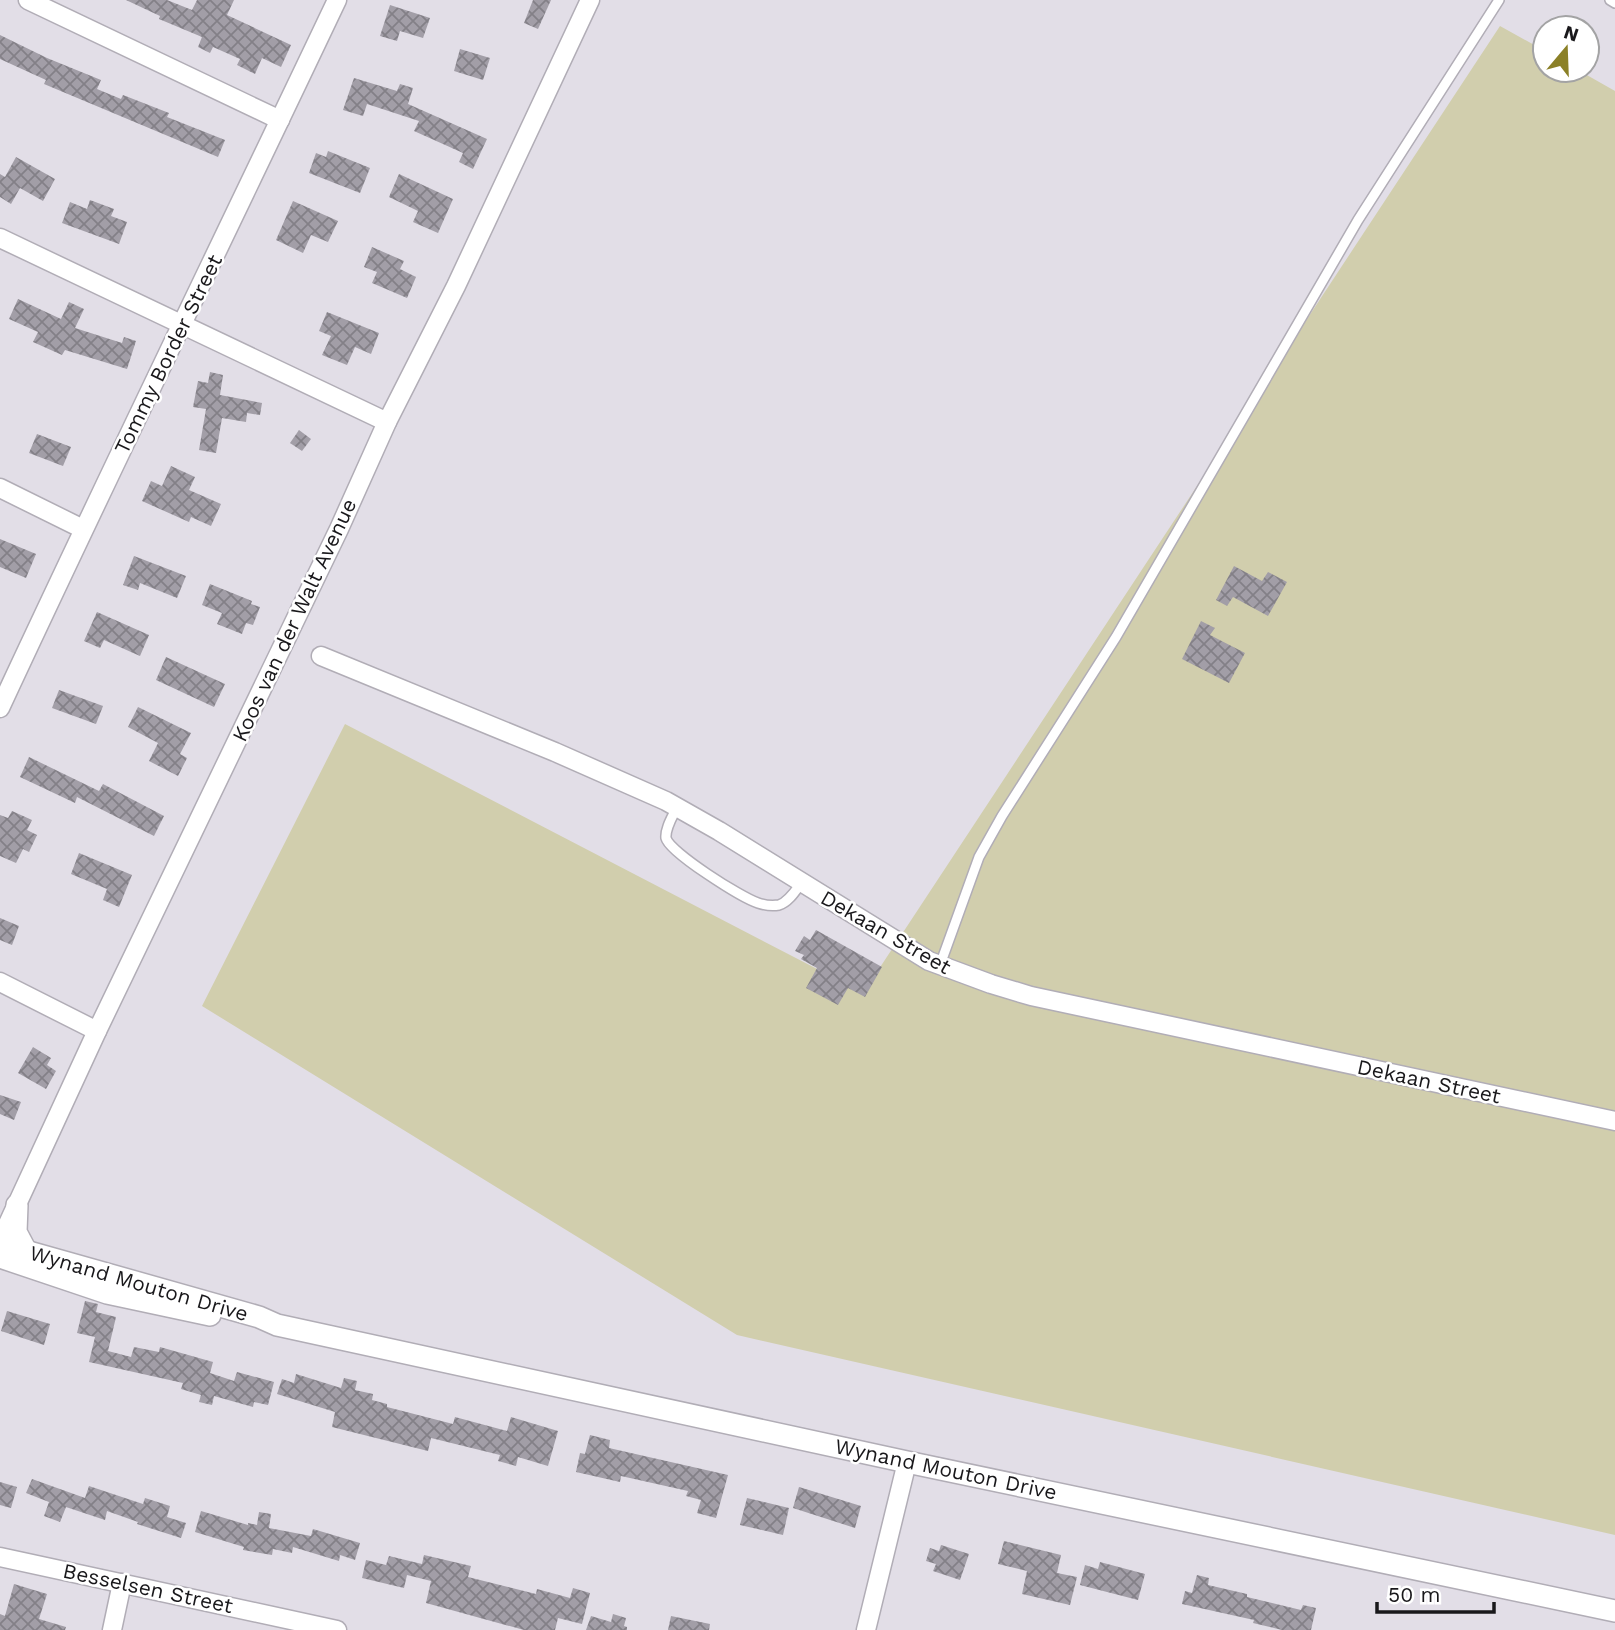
<svg xmlns="http://www.w3.org/2000/svg" width="1615" height="1630" font-family="'Work Sans',sans-serif">
  <defs>
    <pattern id="building-cross-hatch" width="8" height="8" patternUnits="userSpaceOnUse" patternTransform="scale(1.75)"><rect width="8" height="8" fill="#a29ea7"/><path d="M0 0l8 8M0 8l8-8" fill="none" stroke="#838087"/></pattern>
  </defs>
  <rect width="100%" height="100%" fill="#e2dee7"/>
  <path fill="#d1cead" d="M1500,26L1545,51V70H1578L1615,91V1535L737,1335L202,1006L345,724L821,971L871,981Z"/>
  <g fill="url(#building-cross-hatch)">
    <path d="M126,0H167L192,10L197,0H234L227,15L291,45L281,67L262,58L255,74L237,65L240,59L213,47L210,53L198,47L202,37L159,19L160,16Z"/>
    <path d="M533,0H551L538,29L524,23Z"/>
    <path d="M390,5L430,18L423,38L400,31L397,41L380,36Z"/>
    <path d="M0,35L47,58L101,80L97,89L121,99L123,95L169,113L167,117L225,140L218,157L44,84L46,80L0,59Z"/>
    <path d="M460,49L490,58L483,80L454,71Z"/>
    <path d="M354,78L397,91L400,84L413,88L408,104L487,139L473,169L459,162L463,153L414,131L419,121L367,104L363,116L343,110Z"/>
    <path d="M328,151L370,168L360,193L309,173L316,153L326,157Z"/>
    <path d="M16,157L55,179L43,201L20,188L11,204L0,197V174L5,177Z"/>
    <path d="M399,174L453,199L438,233L413,222L418,211L389,197Z"/>
    <path d="M90,200L114,209L111,216L127,222L119,244L62,223L70,202L87,209Z"/>
    <path d="M293,201L338,221L328,242L311,235L303,253L276,240Z"/>
    <path d="M372,247L404,261L400,269L416,277L407,298L372,283L377,272L364,267Z"/>
    <path d="M18,299L61,319L69,302L84,309L75,328L122,343L124,337L136,341L127,369L65,350L62,355L33,342L38,332L9,319Z"/>
    <path d="M327,312L379,333L371,354L355,347L347,365L322,355L331,336L319,331Z"/>
    <path d="M210,372L223,375L220,395L262,403L260,415L247,413L246,422L222,418L216,453L199,450L206,409L193,407L198,381L208,383Z"/>
    <path d="M299,430L311,439L302,451L290,443Z"/>
    <path d="M37,434L71,447L63,466L29,453Z"/>
    <path d="M171,466L195,477L189,490L221,504L211,526L191,517L189,522L142,501L151,481L162,486Z"/>
    <path d="M0,539L36,554L26,578L0,567Z"/>
    <path d="M134,556L186,576L177,598L140,583L138,590L123,585Z"/>
    <path d="M1234,566L1262,581L1268,572L1287,582L1268,616L1233,597L1227,606L1216,600Z"/>
    <path d="M210,584L252,601L251,604L260,607L253,625L246,623L242,634L217,624L222,613L202,605Z"/>
    <path d="M97,612L149,635L140,656L104,640L100,648L84,641Z"/>
    <path d="M1201,621L1215,628L1210,635L1245,653L1229,683L1182,659Z"/>
    <path d="M166,657L225,684L214,707L156,680Z"/>
    <path d="M59,690L103,706L96,724L52,708Z"/>
    <path d="M138,707L191,733L180,754L187,758L178,776L149,761L158,743L128,727Z"/>
    <path d="M29,757L99,791L103,784L164,816L154,836L77,797L75,803L20,777Z"/>
    <path d="M12,811L32,820L27,830L37,835L29,852L23,849L16,863L0,856V815L8,818Z"/>
    <path d="M79,853L132,875L119,907L103,900L107,889L71,874Z"/>
    <path d="M0,918L19,926L12,945L0,940Z"/>
    <path d="M816,930L882,967L865,997L848,988L838,1005L806,988L817,968L801,959L804,955L795,951L804,936L810,940Z"/>
    <path d="M33,1047L51,1058L47,1065L56,1071L46,1089L18,1073Z"/>
    <path d="M0,1095L21,1102L14,1120L0,1114Z"/>
    <path d="M85,1301L98,1304L96,1312L116,1317L108,1351L131,1357L134,1347L159,1352L160,1347L213,1362L210,1373L234,1381L237,1372L274,1382L268,1405L254,1402L253,1407L214,1396L212,1405L199,1402L201,1395L181,1389L183,1383L89,1362L95,1337L77,1333Z"/>
    <path d="M7,1311L50,1324L44,1345L1,1331Z"/>
    <path d="M296,1374L341,1388L344,1378L357,1381L355,1390L373,1394L372,1400L387,1404V1407L453,1424L455,1417L507,1431L511,1417L558,1431L548,1466L518,1457L516,1466L498,1461L500,1455L431,1438L428,1451L332,1427L335,1412L277,1394L282,1379L294,1383Z"/>
    <path d="M590,1435L610,1440L609,1448L728,1475L716,1518L697,1513L701,1500L686,1496L688,1491L621,1476L620,1482L576,1472L580,1453L585,1454Z"/>
    <path d="M32,1479L85,1498L89,1486L143,1504L145,1498L170,1506L167,1517L186,1523L181,1538L137,1524L138,1522L107,1511L105,1520L66,1507L60,1522L44,1516L49,1502L26,1493Z"/>
    <path d="M0,1482L17,1487L11,1508L0,1505Z"/>
    <path d="M799,1487L861,1506L855,1528L793,1508Z"/>
    <path d="M747,1498L789,1508L783,1535L740,1525Z"/>
    <path d="M201,1511L248,1525V1523L257,1525L259,1512L271,1514L269,1528L311,1536L313,1529L360,1543L355,1560L340,1555L339,1561L293,1547L292,1553L273,1549L272,1555L243,1550L244,1547L195,1532Z"/>
    <path d="M1004,1541L1061,1555L1057,1573L1077,1577L1070,1605L1022,1594L1027,1571L998,1564Z"/>
    <path d="M941,1545L969,1554L960,1580L933,1571L936,1564L926,1561L930,1548L939,1551Z"/>
    <path d="M424,1555L471,1566L468,1577L536,1594L537,1589L570,1598L573,1588L590,1593L582,1624L558,1618L555,1630H524L426,1603L431,1581L407,1575L404,1588L362,1578L366,1560L386,1565L389,1556L422,1564Z"/>
    <path d="M1100,1562L1145,1574L1138,1600L1080,1585L1085,1565L1098,1569Z"/>
    <path d="M1197,1575L1209,1578L1208,1585L1247,1594V1597L1301,1610L1303,1605L1316,1608L1311,1630H1282L1253,1623L1254,1620L1182,1604L1185,1591L1192,1593Z"/>
    <path d="M14,1584L47,1594L39,1619L66,1627L65,1630H0V1614L5,1616Z"/>
    <path d="M613,1614L626,1618L624,1626L627,1627V1630H586L591,1616L611,1622Z"/>
    <path d="M671,1616L710,1624L709,1630H668Z"/>
  </g>
  <g fill="none" stroke-linecap="round" stroke-linejoin="round">
    <defs>
      <g id="service">
        <path d="M1610,0L1615,3"/>
        <path d="M677,807C673,816 665,828 666,838C669,852 742,898 758,903C764,905 773,906 779,905C789,902 796,890 802,882"/>
        <path d="M940,965L979,857L1002,816L1116,637L1358,220L1499,0"/>
      </g>
      <g id="minor">
        <path d="M28,0L280,120"/>
        <path d="M0,238L387,422"/>
        <path d="M0,488L83,529"/>
        <path d="M321,656L555,752L666,801L719,831L929,961L991,984L1031,996L1615,1121"/>
        <path d="M0,708C110,471 225,236 337,0"/>
        <path d="M0,982L97,1031"/>
        <path d="M0,1241L97,1031L339,529L387,422L456,286L590,0"/>
        <path d="M0,1557L337,1630"/>
        <path d="M112,1630L122,1583"/>
        <path d="M866,1630L907,1462"/>
      </g>
      <g id="tertiary">
        <path d="M17,1205L16,1232L26,1251"/>
        <path d="M0,1242L29,1252L259,1317L277,1325L907,1462L1615,1611"/>
        <path d="M0,1257L107,1293L210,1315"/>
      </g>
    </defs>
    <use href="#service" stroke="#b1adb6" stroke-width="12"/>
    <use href="#minor" stroke="#b1adb6" stroke-width="21"/>
    <use href="#tertiary" stroke="#b1adb6" stroke-width="24"/>
    <use href="#service" stroke="#fff" stroke-width="9"/>
    <use href="#minor" stroke="#fff" stroke-width="18"/>
    <use href="#tertiary" stroke="#fff" stroke-width="21"/>
  </g>
  <g text-anchor="middle" dominant-baseline="central" stroke-width="5" stroke-linejoin="round" paint-order="stroke">
    <g font-size="21" fill="#19181b" stroke="#fff">
      <text transform="translate(168 354) rotate(-64)">Tommy Border Street</text>
      <text transform="translate(294 620) rotate(-65)">Koos van der Walt Avenue</text>
      <text transform="translate(886 932) rotate(30)">Dekaan Street</text>
      <text transform="translate(1429 1081) rotate(12)">Dekaan Street</text>
      <text transform="translate(139 1283) rotate(16)">Wynand Mouton Drive</text>
      <text transform="translate(946 1469) rotate(12)">Wynand Mouton Drive</text>
      <text transform="translate(148 1588) rotate(12)">Besselsen Street</text>
    </g>
  </g>
  <g transform="translate(1566 49) rotate(19)"><circle r="33" fill="#ffffff" stroke="#a3a3a4" stroke-width="2"/>
  <path d="M0-5L12 26L0 18L-12 26Z" fill="#8b8027"/>
  <text y="-10" font-size="19" font-weight="bold" text-anchor="middle" fill="#19181b">N</text>
  </g>
  <path d="M1377 1602v10h117v-10" fill="none" stroke="#19181b" stroke-width="3.5"/>
  <text x="1388" y="1602" font-size="21" fill="#19181b" stroke="#ffffff" stroke-width="5" paint-order="stroke">50 m</text>
</svg>
